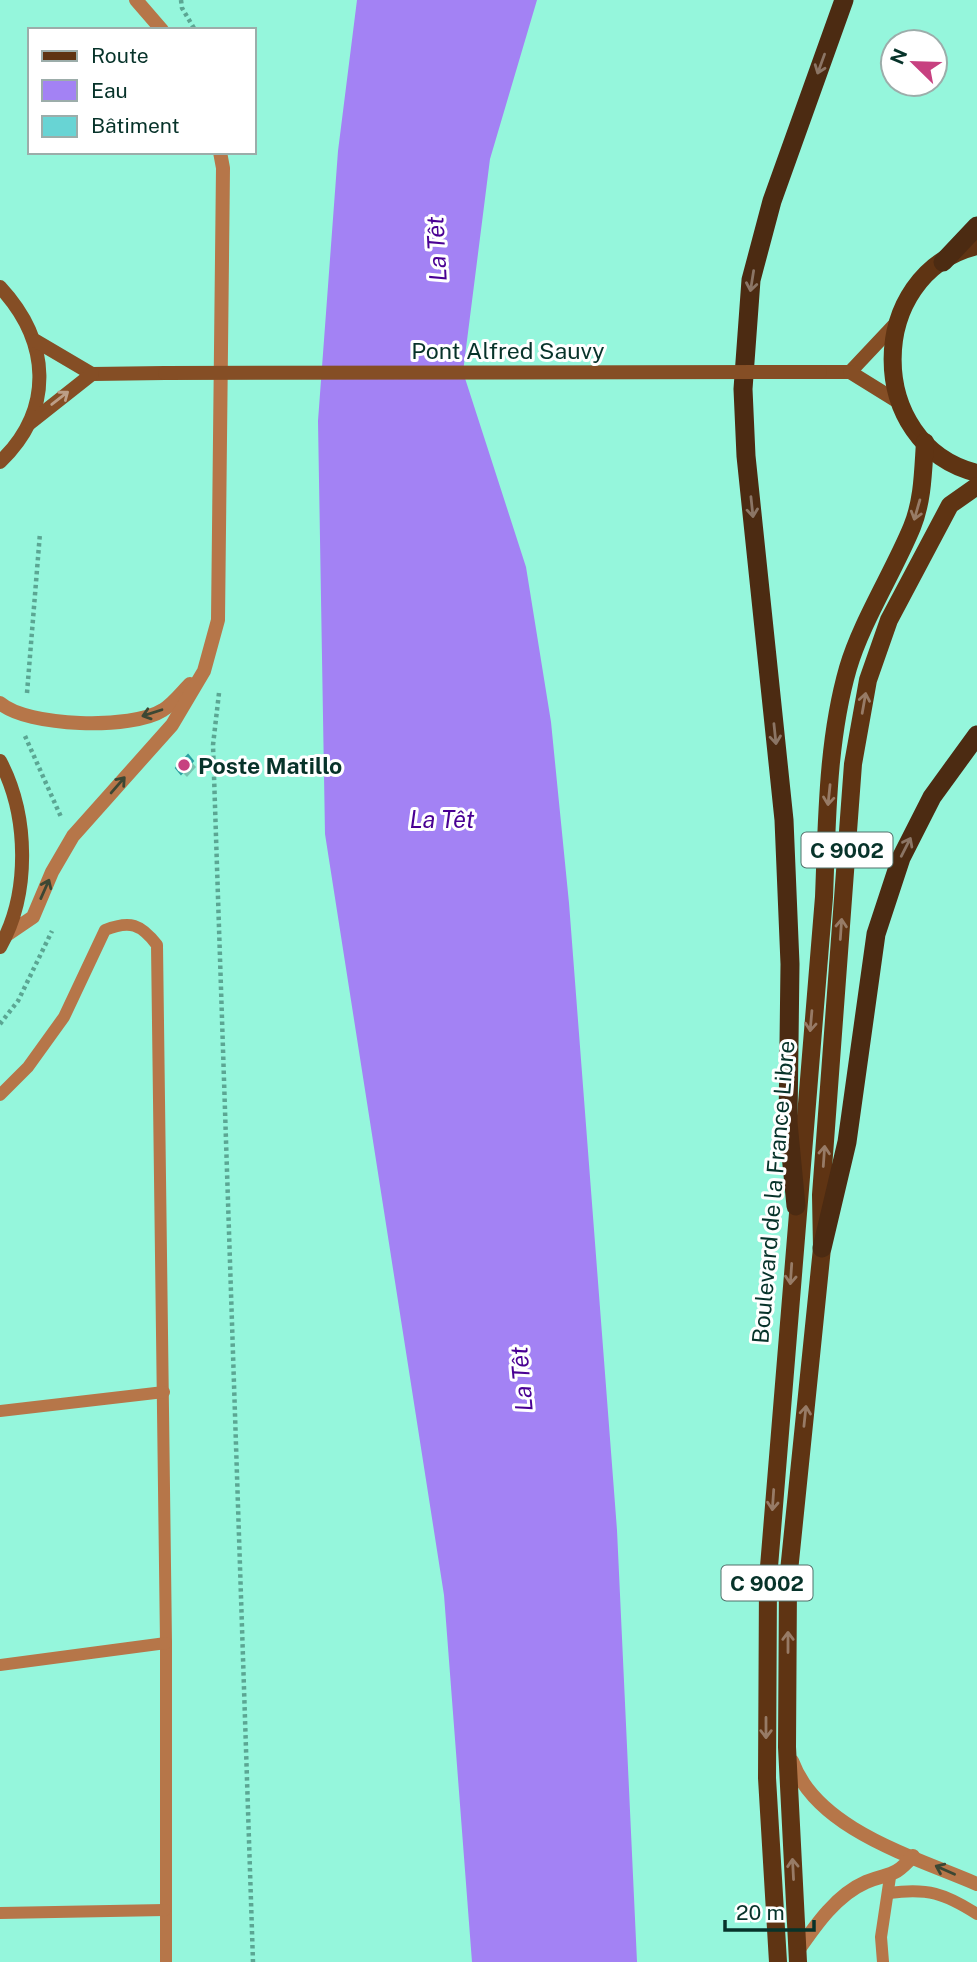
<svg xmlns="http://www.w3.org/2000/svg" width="977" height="1962" font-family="'Public Sans',sans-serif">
  <rect width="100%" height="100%" fill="#95f6dc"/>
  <path fill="#a382f4" d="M357,0H537L490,159L463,372L526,567L551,722L569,903L617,1530L637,1962H472L444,1595L325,834L318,421L338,151Z"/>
  <path fill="#0003" d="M188,758L196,767L187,777L178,768Z"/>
  <path fill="#68d4d4" stroke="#2aa0a0" stroke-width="2" d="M188,755L193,761L181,774L176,768Z"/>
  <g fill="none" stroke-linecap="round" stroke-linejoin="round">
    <g stroke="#5ba693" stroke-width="4.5" stroke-dasharray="3.5 3.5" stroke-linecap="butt">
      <path d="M181,0L182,8L195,30"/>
      <path d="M27,693L40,533"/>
      <path d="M219,693L213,745L253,1962"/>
      <path d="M25,736L61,817"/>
      <path d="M0,1024L18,1001L52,931"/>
    </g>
    <g stroke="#b67649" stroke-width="12">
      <path d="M0,1095L28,1067L64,1017L105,930C130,920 141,924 157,945L166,1643V1962"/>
      <path d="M0,1411L164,1392"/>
      <path d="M0,1665L166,1643"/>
      <path d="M889,1893C928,1888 944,1893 977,1914"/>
      <path d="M0,1913L165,1910"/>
      <path d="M883,1962L881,1937L890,1877"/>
    </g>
    <g stroke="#b67649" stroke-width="14">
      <path d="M136,0L162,30"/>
      <path d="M0,703C27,727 132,730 163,710C173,704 182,692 190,684"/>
      <path d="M8,934L33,917L52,872L73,836L172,725L204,671L218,620L223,168L220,152"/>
      <path d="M792,1761C817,1830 915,1857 977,1884"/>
      <path d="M797,1952C815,1926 836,1895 866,1882C890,1872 893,1879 913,1856"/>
    </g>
    <g stroke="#854e25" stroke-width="14">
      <path d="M0,287C50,341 55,409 0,462"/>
      <path d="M36,341L92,374L165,373"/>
      <path d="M820,372H850"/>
      <path d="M850,372L898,321"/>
      <path d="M850,372L900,403"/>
      <path d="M30,423L92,374"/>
      <path d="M0,761C29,816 30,894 0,947"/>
    </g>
    <g stroke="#5f3413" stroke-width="18">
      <path d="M977,246C865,273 864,445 977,473"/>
      <path d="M778,1962L767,1778L768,1579L824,897C827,822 827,741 848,668C861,623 894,571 912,527C923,500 923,471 925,442"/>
      <path d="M798,1962L787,1747L788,1581L822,1248L821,1195L853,764L868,680L889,620L950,505L977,486"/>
    </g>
    <g stroke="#4c2b12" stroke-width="19">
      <path d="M943,262L977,226"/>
      <path d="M796,1206L788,1123L790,964L784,820L746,456L743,389L751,280L772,201L844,0"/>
      <path d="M822,1248L847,1142L876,934L901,858L932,797L977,735"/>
    </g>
    <path stroke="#854e25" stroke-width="14" d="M165,373L820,372"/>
  </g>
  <defs><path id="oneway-shaft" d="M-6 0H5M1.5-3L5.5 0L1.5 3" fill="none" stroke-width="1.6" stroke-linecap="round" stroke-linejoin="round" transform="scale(1.75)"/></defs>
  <g stroke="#8b7565">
    <use href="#oneway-shaft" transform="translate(821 64) rotate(110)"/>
    <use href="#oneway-shaft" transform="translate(752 281) rotate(99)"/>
    <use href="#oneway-shaft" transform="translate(752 507) rotate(84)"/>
    <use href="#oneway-shaft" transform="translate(775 734) rotate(84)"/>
    <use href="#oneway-shaft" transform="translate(906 847) rotate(-63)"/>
  </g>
  <use stroke="#bc9e87" href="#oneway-shaft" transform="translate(60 398) rotate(-38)"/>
  <g stroke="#977b66">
    <use href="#oneway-shaft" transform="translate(917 510) rotate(106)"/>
    <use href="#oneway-shaft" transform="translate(864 703) rotate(-80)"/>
    <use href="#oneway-shaft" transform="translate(829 795) rotate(96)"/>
    <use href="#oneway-shaft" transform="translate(841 929) rotate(-86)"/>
    <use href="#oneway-shaft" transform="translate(811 1021) rotate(95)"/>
    <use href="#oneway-shaft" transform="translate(824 1156) rotate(-86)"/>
    <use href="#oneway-shaft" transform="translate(791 1274) rotate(94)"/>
    <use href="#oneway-shaft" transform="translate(805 1416) rotate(-84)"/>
    <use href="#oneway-shaft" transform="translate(773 1500) rotate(94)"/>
    <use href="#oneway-shaft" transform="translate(788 1642) rotate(-90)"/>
    <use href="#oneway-shaft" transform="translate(766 1728) rotate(90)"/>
    <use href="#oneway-shaft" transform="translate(793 1869) rotate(-93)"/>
  </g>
  <g stroke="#3c4733">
    <use href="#oneway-shaft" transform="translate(152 713) rotate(162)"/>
    <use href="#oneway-shaft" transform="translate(118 785) rotate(-49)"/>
    <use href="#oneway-shaft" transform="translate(45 889) rotate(-66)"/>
    <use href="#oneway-shaft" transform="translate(945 1870) rotate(-156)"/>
  </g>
  <circle fill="#c74180" stroke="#fff" stroke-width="2.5" cx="184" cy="765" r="7"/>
  <g text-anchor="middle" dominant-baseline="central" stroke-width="6" stroke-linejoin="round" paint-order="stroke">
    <g fill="#fff" stroke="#51706a" stroke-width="2">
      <rect x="801.5" y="832.5" width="91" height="35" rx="5"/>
      <rect x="721.5" y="1565.5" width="91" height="35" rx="5"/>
    </g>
    <g font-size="21" font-weight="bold" fill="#07332a">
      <text x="847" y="850">C 9002</text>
      <text x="767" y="1583">C 9002</text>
    </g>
    <g font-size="23" fill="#07332a" stroke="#fff">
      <text x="508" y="350">Pont Alfred Sauvy</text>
      <text transform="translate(773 1192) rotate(-85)">Boulevard de la France Libre</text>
    </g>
    <g font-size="23" font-weight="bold" fill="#07332a" stroke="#fff" text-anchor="start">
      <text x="198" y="765">Poste Matillo</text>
    </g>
    <g font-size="24" font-style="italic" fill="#490093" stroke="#fff">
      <text transform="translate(436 249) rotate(-93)">La Têt</text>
      <text x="442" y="819">La Têt</text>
      <text transform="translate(521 1379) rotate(-95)">La Têt</text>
    </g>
  </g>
  <rect x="28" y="28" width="228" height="126" fill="#ffffff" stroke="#9cadaa" stroke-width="2"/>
  <rect x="42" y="51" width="35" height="10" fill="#5f3413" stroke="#9cadaa" stroke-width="2"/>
  <text x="91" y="63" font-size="21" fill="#07332a">Route</text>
  <rect x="42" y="80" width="35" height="21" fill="#a382f4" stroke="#9cadaa" stroke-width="2"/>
  <text x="91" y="98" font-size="21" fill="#07332a">Eau</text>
  <rect x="42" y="116" width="35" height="21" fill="#68d4d4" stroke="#9cadaa" stroke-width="2"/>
  <text x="91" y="133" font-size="21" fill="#07332a">Bâtiment</text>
  <g transform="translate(914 63) rotate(293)"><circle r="33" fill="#ffffff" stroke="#9cadaa" stroke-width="2"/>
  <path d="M0-5L12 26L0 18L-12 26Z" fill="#c74180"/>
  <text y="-10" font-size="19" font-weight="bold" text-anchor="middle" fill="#07332a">N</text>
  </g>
  <path d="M725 1920v10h89v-10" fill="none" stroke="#07332a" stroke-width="3.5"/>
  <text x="736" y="1920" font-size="21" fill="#07332a" stroke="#ffffff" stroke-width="5" paint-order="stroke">20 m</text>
</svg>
